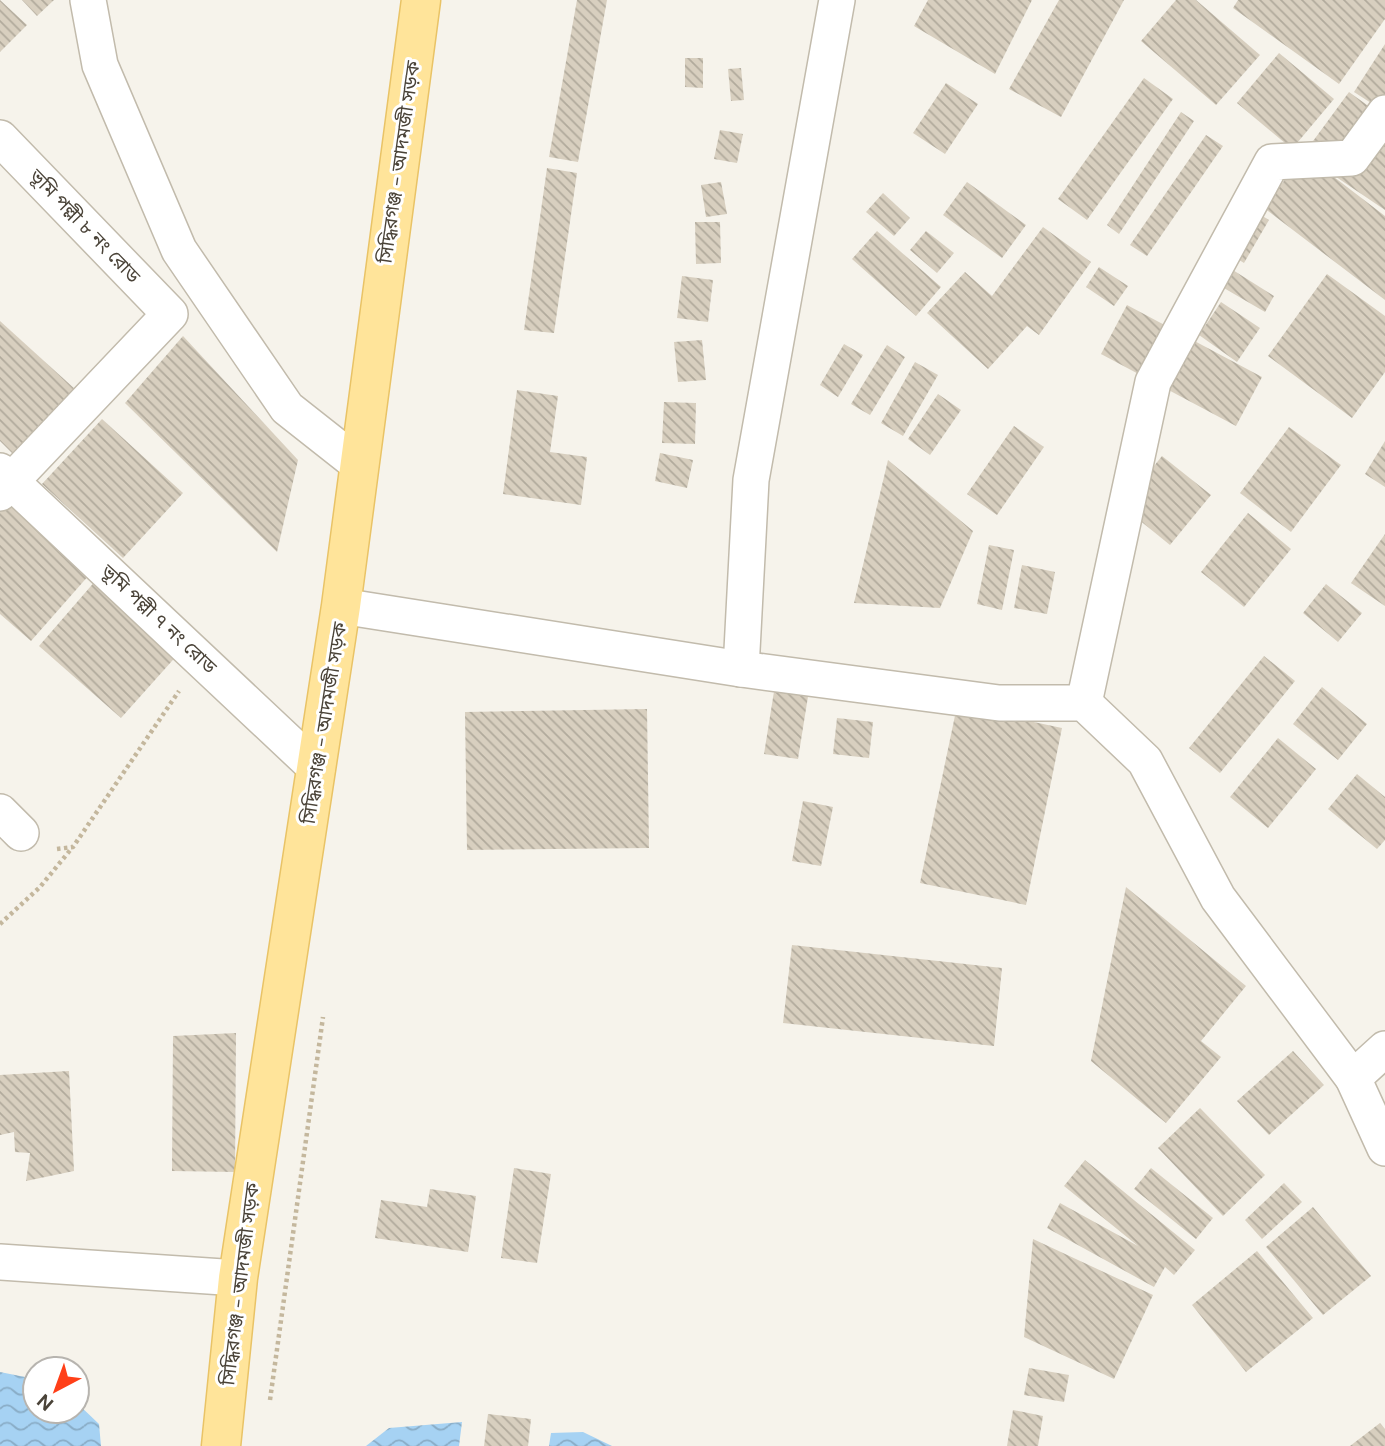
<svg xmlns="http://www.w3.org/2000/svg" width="1385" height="1446" font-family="'DM Sans','Noto Sans Bengali',sans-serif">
  <defs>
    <pattern id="water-waves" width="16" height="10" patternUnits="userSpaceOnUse" patternTransform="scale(1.75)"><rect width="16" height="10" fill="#a6d2f3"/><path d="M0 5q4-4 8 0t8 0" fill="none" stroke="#89acc6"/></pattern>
    <pattern id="building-back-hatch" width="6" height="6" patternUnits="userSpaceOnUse" patternTransform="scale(1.75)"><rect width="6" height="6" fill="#d8cfbf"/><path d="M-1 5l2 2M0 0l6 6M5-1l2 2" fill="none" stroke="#b1aa9c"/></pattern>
  </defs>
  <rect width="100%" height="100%" fill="#f6f3eb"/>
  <g fill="url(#water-waves)">
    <path d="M0,1372L35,1379V1411H77V1403L99,1424L101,1446H0Z"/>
    <path d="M462,1422L459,1446H366L389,1428Z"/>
    <path d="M583,1432L612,1446H549L551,1433Z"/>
  </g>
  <g fill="url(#building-back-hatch)">
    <path d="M0,0L27,25L0,52Z"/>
    <path d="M22,0H54L37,16Z"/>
    <path d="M577,0H607L578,162L549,157Z"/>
    <path d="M928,0H1032L995,74L914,26Z"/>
    <path d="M1059,0H1124L1061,117L1009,89Z"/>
    <path d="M1176,0H1196L1260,55L1216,105L1141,41Z"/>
    <path d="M1238,0H1385V19L1339,84L1233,8Z"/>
    <path d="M1385,44V112L1354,92Z"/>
    <path d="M1279,53L1334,99L1292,149L1237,103Z"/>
    <path d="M685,58H703V88L685,87Z"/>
    <path d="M741,68L744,100L731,101L728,69Z"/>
    <path d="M1144,78L1173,99L1087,220L1058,199Z"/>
    <path d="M946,83L978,104L945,154L913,133Z"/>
    <path d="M1349,92L1385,118V210L1317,164L1385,216V300L1264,208Z"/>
    <path d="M1181,112L1194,121L1119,234L1107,225Z"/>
    <path d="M720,130L743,134L737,163L714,159Z"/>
    <path d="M1206,135L1223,146L1147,256L1130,245Z"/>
    <path d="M547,168L577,173L554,333L524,330Z"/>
    <path d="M721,182L727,214L706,217L701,185Z"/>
    <path d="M967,182L1026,225L1002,258L943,215Z"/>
    <path d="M883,193L910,218L894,236L866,212Z"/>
    <path d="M1236,200L1269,220L1244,263L1210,242Z"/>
    <path d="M695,222H720L721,263L696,264Z"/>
    <path d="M1043,227L1091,262L1039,335L1027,326L988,369L927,313L965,272L992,296Z"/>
    <path d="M877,231L941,287L916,316L852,259Z"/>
    <path d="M926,231L954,253L937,273L910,250Z"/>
    <path d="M1099,267L1128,286L1114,306L1086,287Z"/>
    <path d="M1228,267L1274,296L1265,312L1217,284Z"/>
    <path d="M1327,274L1385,316V372L1352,418L1268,356Z"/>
    <path d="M682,276L713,280L708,322L677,318Z"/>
    <path d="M1221,302L1260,328L1237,362L1199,335Z"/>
    <path d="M1127,305L1262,377L1236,426L1101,354Z"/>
    <path d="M0,321L76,390L14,455L0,441Z"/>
    <path d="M183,336L298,460L277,552L125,403Z"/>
    <path d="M702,340L706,380L678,382L674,342Z"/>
    <path d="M844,344L863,355L838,397L820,385Z"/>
    <path d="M887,345L905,357L870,415L851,404Z"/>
    <path d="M915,362L938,375L903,436L881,423Z"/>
    <path d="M517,390L558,396L550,452L587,457L581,505L503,494Z"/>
    <path d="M938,394L961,410L930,455L908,439Z"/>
    <path d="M664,402L696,403L695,444L662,443Z"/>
    <path d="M102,419L183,493L123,558L42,484Z"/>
    <path d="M1014,426L1044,447L997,515L967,494Z"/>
    <path d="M1289,427L1341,465L1291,532L1240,493Z"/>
    <path d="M1385,441V487L1365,474Z"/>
    <path d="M660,453L693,460L687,488L655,481Z"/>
    <path d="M1162,456L1211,495L1170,545L1122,506Z"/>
    <path d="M888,460L973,531L940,608L854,603Z"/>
    <path d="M7,501L90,574L31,641L0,614V509Z"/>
    <path d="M1248,513L1291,549L1244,607L1201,572Z"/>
    <path d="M1385,534V606L1351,583Z"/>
    <path d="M989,545L1014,550L1002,610L977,604Z"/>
    <path d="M1022,565L1055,572L1047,614L1014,608Z"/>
    <path d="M97,579L180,652L121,718L39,646Z"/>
    <path d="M1326,584L1362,613L1338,642L1303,613Z"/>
    <path d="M1264,656L1295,681L1220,773L1189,748Z"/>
    <path d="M776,679L810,684L798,759L764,754Z"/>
    <path d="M1322,687L1367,724L1338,760L1293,724Z"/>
    <path d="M957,706L1062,728L1026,905L920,883Z"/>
    <path d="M647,709L649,848L467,850L465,712Z"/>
    <path d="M837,718L873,722L869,758L833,754Z"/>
    <path d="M1278,738L1316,769L1268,828L1230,797Z"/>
    <path d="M1357,774L1385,797V840L1377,849L1328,809Z"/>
    <path d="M803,801L833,807L821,866L792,861Z"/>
    <path d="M1126,887L1246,986L1201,1041L1221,1057L1166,1123L1091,1061Z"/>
    <path d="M792,945L1002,968L994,1046L783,1023Z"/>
    <path d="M236,1033L235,1172L172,1171L173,1036Z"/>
    <path d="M1293,1051L1324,1085L1269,1135L1237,1101Z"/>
    <path d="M69,1071L74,1171L26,1181L30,1153L15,1152L14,1132L0,1135V1075Z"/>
    <path d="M1200,1108L1265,1175L1223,1216L1158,1148Z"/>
    <path d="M1085,1160L1195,1250L1174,1275L1165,1267L1154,1287L1047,1228L1060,1203L1138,1246L1064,1186Z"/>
    <path d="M514,1168L551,1174L537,1263L501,1258Z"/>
    <path d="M1151,1168L1213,1218L1196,1239L1134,1189Z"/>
    <path d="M1284,1183L1302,1202L1262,1239L1245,1220Z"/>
    <path d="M430,1189L476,1196L468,1252L375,1238L381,1200L427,1207Z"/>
    <path d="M1313,1207L1371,1276L1323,1315L1266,1247Z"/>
    <path d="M1033,1239L1153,1295L1114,1379L1024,1337Z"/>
    <path d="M1257,1251L1313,1318L1246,1372L1192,1305Z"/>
    <path d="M1029,1368L1069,1375L1064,1402L1024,1395Z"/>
    <path d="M1013,1410L1043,1416L1038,1446H1007Z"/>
    <path d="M488,1414L531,1419L528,1446H484Z"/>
    <path d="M1380,1423L1385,1429V1446H1350Z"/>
  </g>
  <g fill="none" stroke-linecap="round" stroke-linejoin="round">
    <defs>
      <g id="minor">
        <path d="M88,0L100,65L179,250L287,408L358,464"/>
        <path d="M0,138L170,314L0,493"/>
        <path d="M0,471L317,769"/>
        <path d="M341,606L741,669L999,703H1084L1145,761L1218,898L1353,1078L1385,1148"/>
        <path d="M741,669L751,480L837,0"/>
        <path d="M1084,703L1153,382L1272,162L1352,158L1385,113"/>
        <path d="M0,812L21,833"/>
        <path d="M1353,1078L1385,1049"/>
        <path d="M0,1262L238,1278"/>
      </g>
      <path id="primary" d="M221,1446L238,1278L341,606L421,0"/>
    </defs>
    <use href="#minor" stroke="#c2bbac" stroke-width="38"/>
    <use href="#primary" stroke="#e9c366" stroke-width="41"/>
    <g stroke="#c4b79d" stroke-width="4.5" stroke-dasharray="3.5 3.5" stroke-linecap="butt">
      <path d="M57,849L73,847L179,691"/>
      <path d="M0,924L40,887L72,848"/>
      <path d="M270,1400L323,1017"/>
    </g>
    <use href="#minor" stroke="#fff" stroke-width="35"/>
    <use href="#primary" stroke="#ffe49a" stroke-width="38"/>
  </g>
  <g text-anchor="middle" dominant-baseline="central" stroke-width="6" stroke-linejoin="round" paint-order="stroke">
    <g font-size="19" fill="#4a4338" stroke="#fff">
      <text transform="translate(399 162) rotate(-82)">সিদ্ধিরগঞ্জ - আদমজী সড়ক</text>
      <text transform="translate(85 226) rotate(46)">ভূমি পল্লী ৮ নং রোড</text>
      <text transform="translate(159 619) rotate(43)">ভূমি পল্লী ৭ নং রোড</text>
      <text transform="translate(324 723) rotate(-81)">সিদ্ধিরগঞ্জ - আদমজী সড়ক</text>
      <text transform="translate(240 1284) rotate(-83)">সিদ্ধিরগঞ্জ - আদমজী সড়ক</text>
    </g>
  </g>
  <g transform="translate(56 1390) rotate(221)"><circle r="33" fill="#ffffff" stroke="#b7b4af" stroke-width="2"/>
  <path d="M0-5L12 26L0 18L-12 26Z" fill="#ff3f18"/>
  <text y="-10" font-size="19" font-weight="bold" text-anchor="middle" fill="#4a4338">N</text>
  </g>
</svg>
